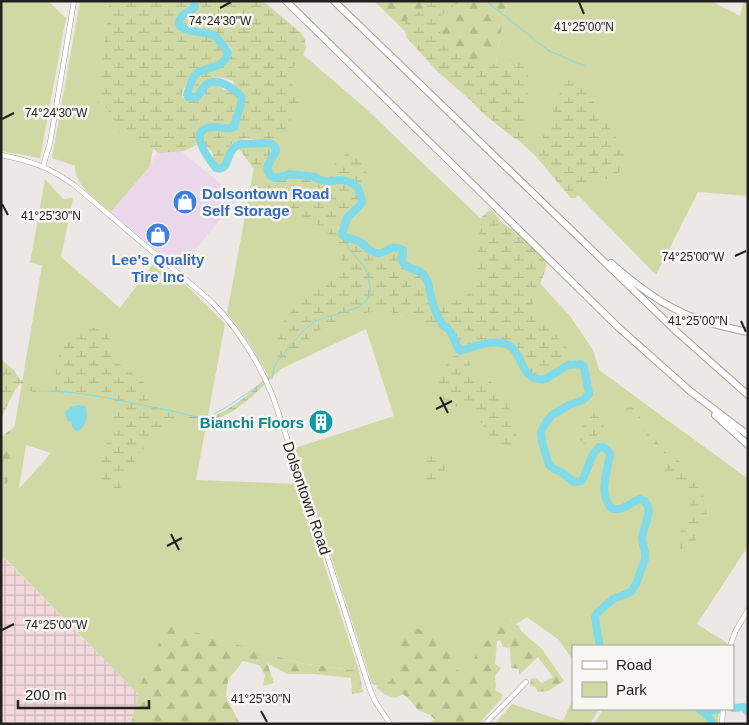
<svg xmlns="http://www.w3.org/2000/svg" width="749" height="725" font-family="Helvetica,sans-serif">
  <defs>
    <pattern id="industrial-grid" width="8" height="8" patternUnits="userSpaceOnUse" patternTransform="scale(1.25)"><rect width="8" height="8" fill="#f2d7db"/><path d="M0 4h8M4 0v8" fill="none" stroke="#cfb8bc"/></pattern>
    <pattern id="forest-firs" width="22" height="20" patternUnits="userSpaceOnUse" patternTransform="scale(1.25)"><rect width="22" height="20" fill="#d0d9a3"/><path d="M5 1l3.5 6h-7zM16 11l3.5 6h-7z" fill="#b2ba8c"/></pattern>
    <pattern id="wetland-marsh" width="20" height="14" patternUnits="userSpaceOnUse" patternTransform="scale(1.25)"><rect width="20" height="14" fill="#d0d9a3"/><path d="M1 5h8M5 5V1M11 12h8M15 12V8" fill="none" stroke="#b2ba8c"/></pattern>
  </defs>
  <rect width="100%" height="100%" fill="#ebe8e5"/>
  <path fill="#ead8ea" d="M165,138L238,198L179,269L111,212L150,166Z"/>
  <path fill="url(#industrial-grid)" d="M3,557L144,700L135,724H1V561Z"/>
  <g fill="#d0d9a3" fill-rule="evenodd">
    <path d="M1,1H48L66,18L40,158L1,151Z"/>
    <path d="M80,1H178L150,166L111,212C97,200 75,187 75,166L52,158Z"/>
    <path d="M506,1H711L740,16L744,1H748V196L698,192L656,275L580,197L488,112Z"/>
    <path d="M279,34L364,107L477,215L570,316L593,350L599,370L748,479V546L697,624L727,643L726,646H573V660L559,640L527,617L514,625L511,620L496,634L472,675L502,698L479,724H428L474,694L402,692L372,684L328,547L295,448L394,416L366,329L268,375L246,338L227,313Z"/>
    <path d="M45,179L63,199L73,198L61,257L120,308L156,260L192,291L225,324L196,480L298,484L359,671L299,663L175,627L144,700L4,557L1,560V492L6,477L42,265L30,263ZM26,445L51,453L19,489V488Z"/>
    <path d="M573,699V709H599L590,724H495L512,704L563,721Z"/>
    <path d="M603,709H719L718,724H594Z"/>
  </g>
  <g fill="url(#forest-firs)">
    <path d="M374,1H506L488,112Z"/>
    <path d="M18,424L13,460L1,504V437Z"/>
    <path d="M506,618L519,626L521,631L542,649L564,681L548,691L538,692L535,687L530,686L531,679L535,678L542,683L553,677L538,657L519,675V669L511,668L510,648L503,647L500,640L497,641L495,664L501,668L495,676L496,686L495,690L503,695L474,724H440L430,715L418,710L410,700L403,694L395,698L384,694L376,687L391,681L397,666V648L400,631L405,622L434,637L442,647L453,654L456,669L465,675L477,653Z"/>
    <path d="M167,624L299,663L359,671L363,692L352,694L351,678L314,674H287L267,663L274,683L263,686L265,675L259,665L243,661L228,680L226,697L240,724H131L142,681Z"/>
  </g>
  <g fill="url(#wetland-marsh)">
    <path d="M110,1H142C147,2 151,1 155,1C167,1 180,0 191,3V5C184,14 176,11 175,25C179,31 184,33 191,34C194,34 196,36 199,36C203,37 207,35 211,37C217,39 220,47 225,50L226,54C219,65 204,64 194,71C189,75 186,86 182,92V97C187,101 198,102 203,97C204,96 204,94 205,93C208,86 212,85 219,84L224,90L230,91L239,97V103L233,113L234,123L230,126C213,124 193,120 197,145L183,151L159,153L148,145L121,135L115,129L112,125L108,109L99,105L97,100Z"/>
    <path d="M197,1H263L301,33L305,40L306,48L304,53L293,68L290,73L291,80L299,99L298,107L277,144C266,139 236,134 229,148C226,154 226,160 221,165L216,164L213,159V153C207,146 199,142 203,132L210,129L232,131L238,127L245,101L241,91L234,86L233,81C225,77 211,75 204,82C198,87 201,91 193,94L192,93L197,76C207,71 247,61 226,43C222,40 220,35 215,33C211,31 207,32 203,31C195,30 187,26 181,22C186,12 200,17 197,1Z"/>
    <path d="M427,1H460L436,20C440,30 444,43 452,50C459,57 482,65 492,64C504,63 521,49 527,72C530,80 528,90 527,99C526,112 525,125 524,137L521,139H515L484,114L469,99L437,71L407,38L404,26L406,20L423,9Z"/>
    <path d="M574,77L588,93L626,154C628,177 606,177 591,185C584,189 580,193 575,198H571L538,159L535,153L547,128L562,87L567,81Z"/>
    <path d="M268,145L273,148L270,156L263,164L267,176L274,181L281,180L292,176L299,177L307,180L314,179C318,181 321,184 326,184C329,184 331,182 334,182C350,181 358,187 360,202L349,210L340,221L341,236C347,239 354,241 360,244C366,248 369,255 376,256C386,257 388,248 399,252L398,263L400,267L420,275L425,279L428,301L435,316V320L445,330L439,329L425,322L384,310L364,313L342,320L326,326L318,331L282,364L283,367C262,386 232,422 201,421C195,421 188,419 182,418L151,442L139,453L121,487L116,491L110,492L106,490L102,485L99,468L111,429L115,403L88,393L33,392L28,390L20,383L14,392L2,416L1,440V361H3L14,370L20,380H22C33,390 39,389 54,389C56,368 60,323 89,327C96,328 102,329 108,333L114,357L116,362L143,381L151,406C162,408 174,410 185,413C190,415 195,417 201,417C229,419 260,382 280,364C265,327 301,301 325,279C330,275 339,269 341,262C343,255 339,245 335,240C328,233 313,222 304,217C294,210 284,206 275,198L237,146Z"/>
    <path d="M355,149C364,155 365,167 366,177L359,185C346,172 337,180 324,176C333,166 342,153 355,149Z"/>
    <path d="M492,210C496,215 500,221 505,225C522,236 550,240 546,266C544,277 537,290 533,300C532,314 557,333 565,346C568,351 568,357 569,362L543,375H536L531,372L527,367L520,351L513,344L499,339H483L460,347L451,326L437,310C453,301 466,300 477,285L479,220L487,212Z"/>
    <path d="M456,355L469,361C474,375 476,377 491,382C493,385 493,391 496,393C499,397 506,396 509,402C511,407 509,413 510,418C513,432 526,447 508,457L501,452L484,429L477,413C465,409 440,405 438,389C438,383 442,375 444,370C447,363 448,357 456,355Z"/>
    <path d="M588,387L614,402L633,408L637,412L649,432L668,455L675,457L695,478L704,498L707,516L705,517C702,534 697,545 680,549C671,535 692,522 690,506C687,490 671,480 663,467L662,461L664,455L646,434L634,414L631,411L612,406L589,392Z"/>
    <path d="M595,412C615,427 597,435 584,444L578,437L577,431L587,422Z"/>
    <path d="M1,449L6,473L2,504L3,517L1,519Z"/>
    <path d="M426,451L436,452C450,463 448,484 429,487L425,484V455Z"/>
  </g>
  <path fill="#80dae7" d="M78,405L85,406C89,416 86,428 77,431L73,429L71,421H68L65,414L66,411L71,407Z"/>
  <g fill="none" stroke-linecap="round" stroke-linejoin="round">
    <g stroke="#80dae7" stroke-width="1">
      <path d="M486,1L549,51L585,66"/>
      <path d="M272,379L274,368L277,361L303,331L315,321L359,307L367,300L371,291L366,269L349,249L344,237"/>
      <path d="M39,391C83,390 128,403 172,411C180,412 198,419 205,417C218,415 248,392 261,384"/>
    </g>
    <g stroke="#80dae7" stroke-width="8">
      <path d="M193,1L195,7C191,12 183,13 180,19C171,32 208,32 213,35C218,38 226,49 228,53C223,71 202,66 195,75C191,79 189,90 187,95L188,97C203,99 198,92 206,85C217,75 233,89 241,96C243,104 240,106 238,113C236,118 236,122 234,127C227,130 222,127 215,127C185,127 207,157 216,168C231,173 224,148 241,144L270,143C274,146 276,147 276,151L267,167L270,175L275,178L285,176L289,174L315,177L320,180L329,181L342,180L349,182L354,184L358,188L362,200L361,204L347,218L342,235C347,239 354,238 360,242C365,245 370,253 377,253C387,255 389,242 403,250V254L401,257C404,273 419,265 426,278C430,284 429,293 432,300C434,308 438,318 443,325C445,327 447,328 449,330C454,336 455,344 460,351C474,347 486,341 501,343C525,345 518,384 545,379L568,365L581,364L584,367L589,394L583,400L569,405L552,415L545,424L541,432L542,442L549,465L554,469L561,472L574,482L582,481L593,454L599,447C604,447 608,449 610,454C608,470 599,490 609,505C611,509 614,510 619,509C626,508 633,501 640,499C658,505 642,527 642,539C642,546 647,551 645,559L636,584L631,592L613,599L597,613L595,617L598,636L600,646"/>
      <path d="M733,708L744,707L748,712"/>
      <path d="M699,709C705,713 710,717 713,724"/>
      <path d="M708,709L710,710H717"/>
    </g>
    <defs>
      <g id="minor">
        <path d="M1,155C31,161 49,167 74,185L212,302C238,329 259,362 273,397L330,565L369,687L375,701L390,724"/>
        <path d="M43,166L50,143L74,1"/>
        <path d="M730,646L736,630L748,610"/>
        <path d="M485,724L526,682"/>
        <path d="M722,724L723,709"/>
      </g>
      <g id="highway">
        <path d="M286,1L618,327L690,391L748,435"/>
        <path d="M334,1L677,332L748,395"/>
        <path d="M611,263C636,285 663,306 695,318C712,325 730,328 748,332"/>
        <path d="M715,415L748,445"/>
      </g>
    </defs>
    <use href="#minor" stroke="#a4a19f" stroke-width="5.5"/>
    <use href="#highway" stroke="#a4a19f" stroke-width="8"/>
    <use href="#minor" stroke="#fff" stroke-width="4.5"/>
    <use href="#highway" stroke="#fff" stroke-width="6"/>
  </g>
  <path fill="none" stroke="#222120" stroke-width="2" d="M579,2L584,14M220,8L231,2M2,119L14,113M2,204L8,215M735,256L746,251M741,321L746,332M440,397L448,413M436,409L452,401M171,534L179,550M167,546L182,538M2,630L14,624M261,711L267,722"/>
  <defs>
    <symbol id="shop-disc" viewBox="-11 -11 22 22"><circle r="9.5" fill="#3f7fe0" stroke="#f8f6f3"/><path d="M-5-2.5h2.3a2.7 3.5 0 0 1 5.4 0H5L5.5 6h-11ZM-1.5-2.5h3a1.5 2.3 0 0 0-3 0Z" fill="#fff"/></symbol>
    <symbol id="building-disc" viewBox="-11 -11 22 22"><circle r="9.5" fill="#0f9aa8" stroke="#f8f6f3"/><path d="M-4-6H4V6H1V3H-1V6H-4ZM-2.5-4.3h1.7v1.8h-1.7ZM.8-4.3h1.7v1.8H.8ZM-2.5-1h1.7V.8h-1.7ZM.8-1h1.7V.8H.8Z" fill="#fff"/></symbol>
  </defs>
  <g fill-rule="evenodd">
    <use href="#shop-disc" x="171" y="188" width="28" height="28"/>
    <use href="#shop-disc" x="144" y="221" width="28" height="28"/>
    <use href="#building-disc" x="307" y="408" width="28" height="28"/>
  </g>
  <g text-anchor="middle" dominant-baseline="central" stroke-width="5" stroke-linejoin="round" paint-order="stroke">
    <g font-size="15" font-weight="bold" fill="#366cbe" stroke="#f8f6f3" text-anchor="start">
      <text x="202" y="193">Dolsontown Road<tspan x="202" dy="17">Self Storage</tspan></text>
      <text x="158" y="259" text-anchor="middle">Lee's Quality<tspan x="158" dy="17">Tire Inc</tspan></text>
    </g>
    <g font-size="15" font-weight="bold" fill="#0d838f" stroke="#f8f6f3" text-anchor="end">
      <text x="304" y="422">Bianchi Floors</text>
    </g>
    <g font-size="15" fill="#222120" stroke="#f8f6f3">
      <text transform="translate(307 498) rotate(71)">Dolsontown Road</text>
    </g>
  </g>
  <g font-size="12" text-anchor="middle" fill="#222120" stroke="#f8f6f3" stroke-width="5" stroke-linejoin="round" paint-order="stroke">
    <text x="220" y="25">74°24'30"W</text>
    <text x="584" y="31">41°25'00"N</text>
    <text x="56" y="117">74°24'30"W</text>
    <text x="51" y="220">41°25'30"N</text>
    <text x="693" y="261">74°25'00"W</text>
    <text x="698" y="325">41°25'00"N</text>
    <text x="56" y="629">74°25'00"W</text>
    <text x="261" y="703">41°25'30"N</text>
  </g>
  <rect width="749" height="725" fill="none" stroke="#222120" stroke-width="5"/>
  <rect x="572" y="645" width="162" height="65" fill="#f8f6f3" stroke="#a2a19f"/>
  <rect x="582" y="661" width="25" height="8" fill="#ffffff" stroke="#a2a19f"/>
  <text x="616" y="670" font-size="15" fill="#222120">Road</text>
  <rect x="582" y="682" width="25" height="15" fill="#d0d9a3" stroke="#a2a19f"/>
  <text x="616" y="695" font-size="15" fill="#222120">Park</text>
  <path d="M18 700v8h131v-8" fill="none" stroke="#222120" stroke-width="2.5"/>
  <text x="25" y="700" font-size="15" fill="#222120" stroke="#f8f6f3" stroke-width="4" paint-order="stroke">200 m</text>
</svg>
